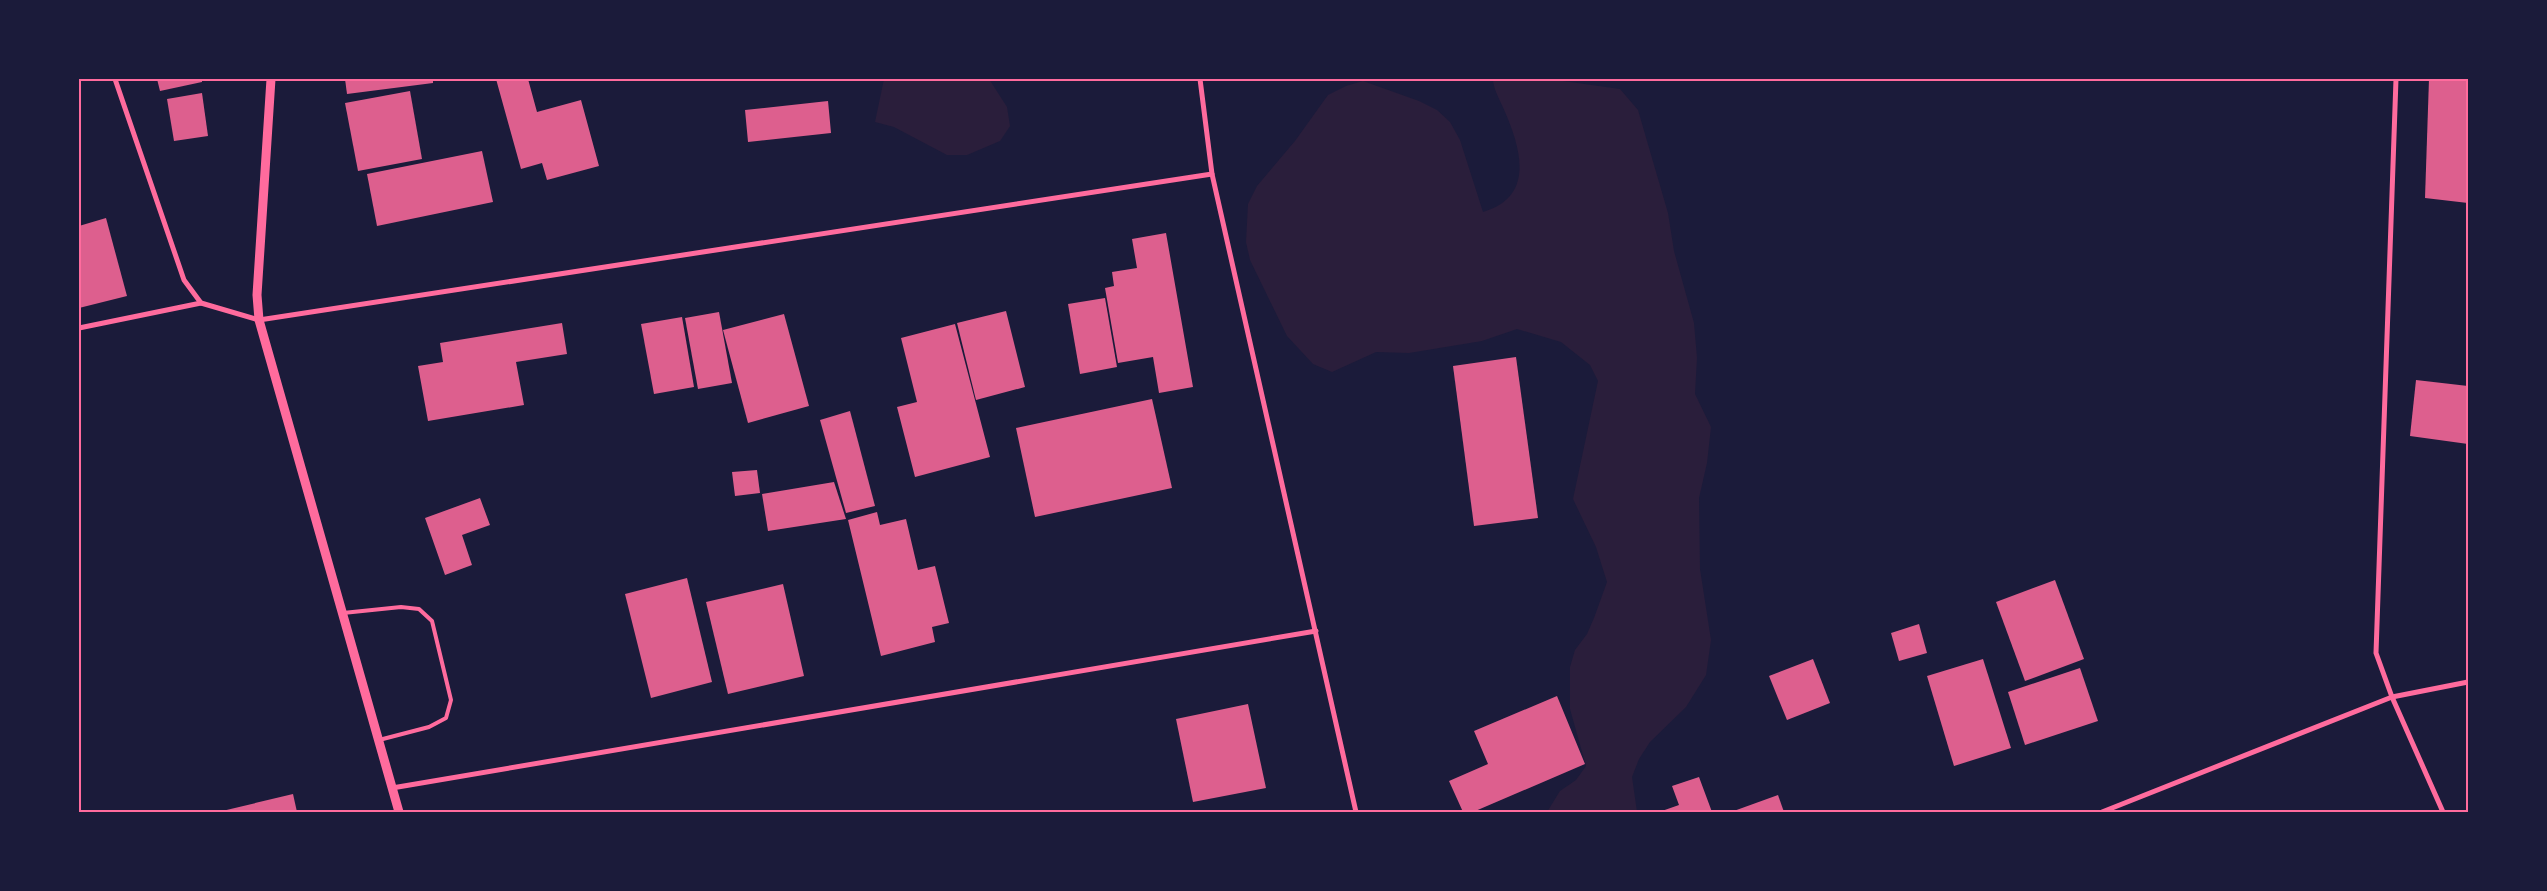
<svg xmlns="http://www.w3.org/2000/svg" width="2547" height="891" font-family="'Fira Sans Condensed',sans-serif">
  <rect width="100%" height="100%" fill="#1b1b3a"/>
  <g fill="#2a1e3b">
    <path d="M884,79H989L1007,107L1010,126L1000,141L967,155H947L894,127L875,122Z"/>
    <path d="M1493,79H1558L1556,80L1620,89L1638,110L1668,213L1674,251L1694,323L1697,358L1695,394L1711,427L1707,463L1699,498L1700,569L1711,640L1706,675L1686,707L1650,742L1639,759L1632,777L1637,812H1547L1560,791L1576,780L1586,766L1570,709V667L1575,650L1587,634L1594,618L1607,582L1596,547L1573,499L1598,381L1590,365L1561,342L1517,329L1482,341L1409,353L1376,352L1332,372L1313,364L1287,336L1250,260L1246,242L1248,204L1257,186L1295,141L1328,95L1346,86L1363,81L1419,101L1437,110L1450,122L1460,140L1483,212C1535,197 1521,149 1505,112C1501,102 1493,89 1493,79Z"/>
  </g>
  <g fill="#dd5f8e">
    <path d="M157,79H202V82L160,91Z"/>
    <path d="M345,79H433V83L347,94Z"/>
    <path d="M496,79H528L537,112L581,100L599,166L547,180L542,163L521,169Z"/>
    <path d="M2429,79H2468V203L2425,198Z"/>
    <path d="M410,91L422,159L358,171L345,103Z"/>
    <path d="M202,93L208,136L174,141L167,99Z"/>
    <path d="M828,101L831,133L748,142L745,110Z"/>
    <path d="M482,151L493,202L377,226L367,174Z"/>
    <path d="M106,218L127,296L79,308V226Z"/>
    <path d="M1166,233L1193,387L1159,393L1153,357L1118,363L1105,288L1114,286L1112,272L1137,268L1132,239Z"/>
    <path d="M1105,298L1117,367L1080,374L1068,304Z"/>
    <path d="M1006,311L1025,387L976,400L957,323Z"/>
    <path d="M719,312L732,383L698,389L685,318Z"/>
    <path d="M784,314L809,406L748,423L723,330Z"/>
    <path d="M682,317L694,387L654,394L641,324Z"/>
    <path d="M562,323L567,354L516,362L524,405L428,421L418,366L443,362L440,343Z"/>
    <path d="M955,324L990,457L915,477L897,407L917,402L901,338Z"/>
    <path d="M1516,357L1538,518L1474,526L1453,366Z"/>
    <path d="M2416,380L2468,386V444L2410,436Z"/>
    <path d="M1152,399L1172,488L1035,517L1016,428Z"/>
    <path d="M850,411L875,506L846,513L820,420Z"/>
    <path d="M757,470L760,493L735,496L732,472Z"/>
    <path d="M834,482L846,519L768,531L762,494Z"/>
    <path d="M480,498L490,525L462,535L472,565L445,575L425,518Z"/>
    <path d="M877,512L880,525L906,519L918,570L935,566L949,623L932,627L935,642L881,656L848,520Z"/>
    <path d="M687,578L712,682L651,698L625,594Z"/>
    <path d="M2055,580L2084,659L2025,681L1996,602Z"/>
    <path d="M783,584L804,676L728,694L706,602Z"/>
    <path d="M1919,624L1927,653L1899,661L1891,633Z"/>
    <path d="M1813,659L1830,703L1787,720L1769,676Z"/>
    <path d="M1983,659L2011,748L1954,766L1927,676Z"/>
    <path d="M2080,668L2098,721L2025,745L2008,692Z"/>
    <path d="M1557,696L1585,764L1473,812H1463L1449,781L1488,764L1474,731Z"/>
    <path d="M1248,704L1266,788L1193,802L1176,719Z"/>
    <path d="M1699,777L1712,812H1659L1679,805L1672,786Z"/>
    <path d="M293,794L297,812H218Z"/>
    <path d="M1778,795L1784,812H1731Z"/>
  </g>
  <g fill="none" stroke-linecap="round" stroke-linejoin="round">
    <path stroke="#ff6b9d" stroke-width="4" d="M343,613L401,607L419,609L432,621L451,700L446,718L429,727L379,740"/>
    <g stroke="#ff6b9d" stroke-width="5">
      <path d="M115,79L184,280L201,303L259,320L1212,174"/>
      <path d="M1200,79L1212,174L1356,812"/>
      <path d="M2396,79L2376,653L2392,697L2443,812"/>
      <path d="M79,328L201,303"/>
      <path d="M392,788L1316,631"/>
      <path d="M2102,812L2392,697L2468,682"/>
    </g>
    <path stroke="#ff6b9d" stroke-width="9" d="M271,79L257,295L259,320L399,812"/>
  </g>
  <rect width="2547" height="891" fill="none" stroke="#1b1b3a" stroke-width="160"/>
  <rect x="80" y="80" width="2387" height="731" fill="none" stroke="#ff6b9d" stroke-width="2"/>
</svg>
